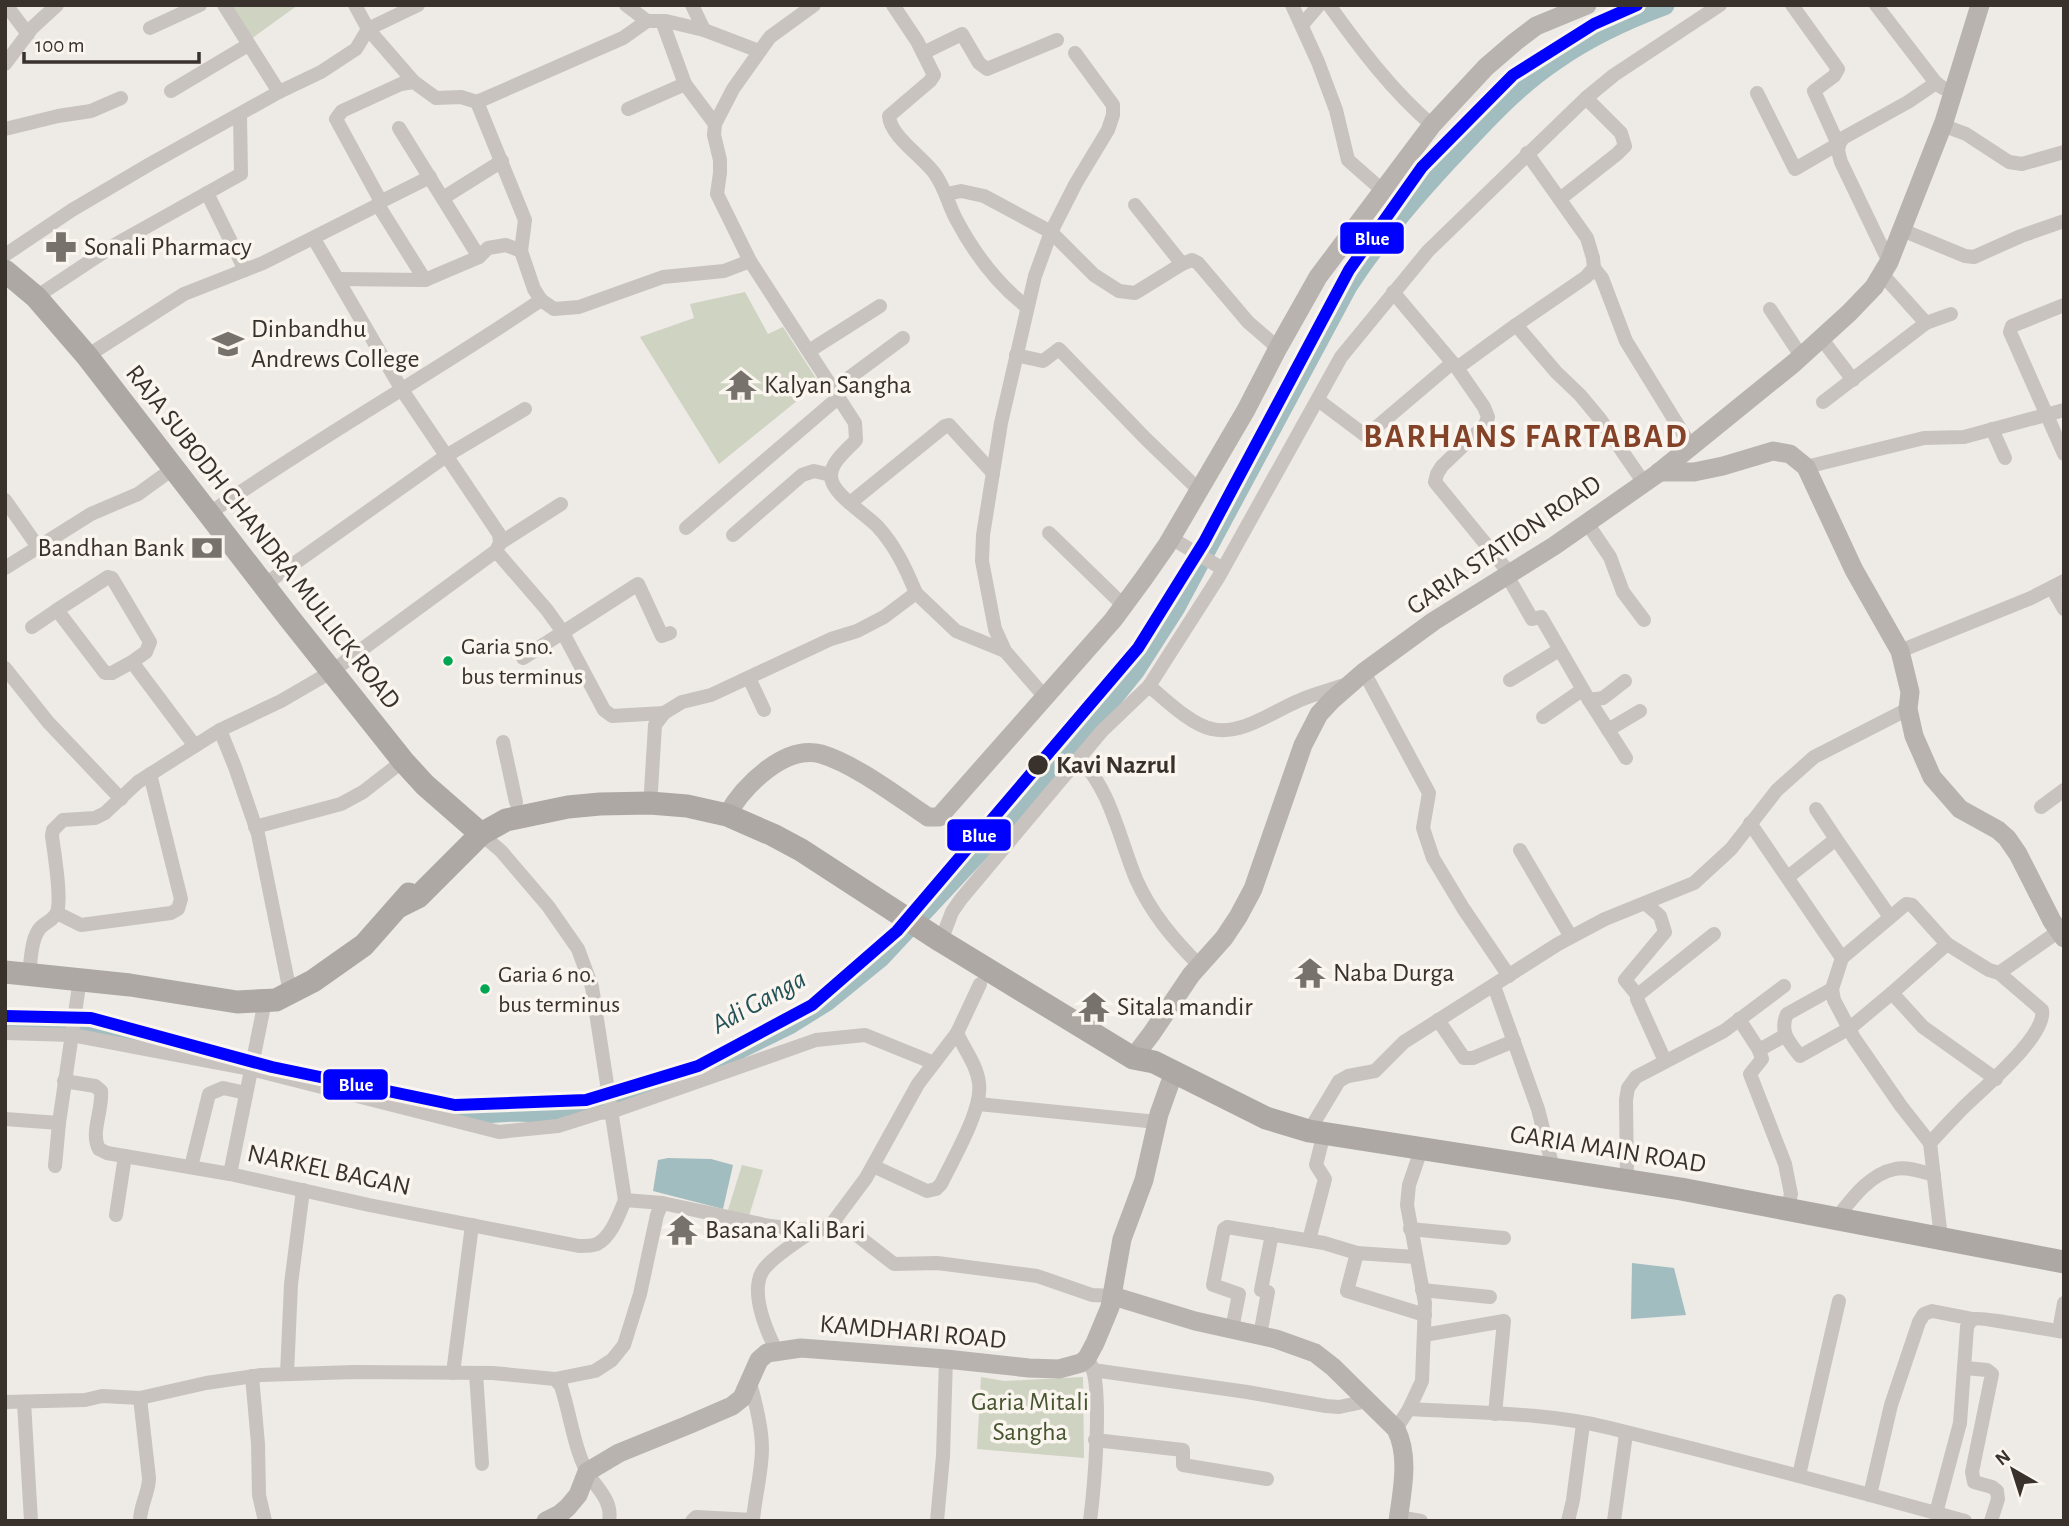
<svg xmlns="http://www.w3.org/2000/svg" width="2069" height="1526" font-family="'Alegreya Sans',sans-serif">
  <rect width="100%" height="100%" fill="#eeeae6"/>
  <g fill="#cfd3c1">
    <path d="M232,5H298L251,39Z"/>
    <path d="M745,292L768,334L783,327L819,383L719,464L640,337L694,318L690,304Z"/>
    <path d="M742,1165L763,1170L749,1216L728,1210Z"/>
    <path d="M981,1377L1004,1381L1083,1377L1084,1458L977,1449Z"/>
  </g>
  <g fill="#a2bdbf">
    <path d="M668,1158L711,1159L733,1165L723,1209L653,1191L658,1160Z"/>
    <path d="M1632,1263L1674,1268L1686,1315L1631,1319Z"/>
  </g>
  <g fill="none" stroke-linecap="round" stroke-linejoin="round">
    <g stroke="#a2bdbf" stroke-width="21">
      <path d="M5,1024C56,1021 106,1032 155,1045"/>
      <path d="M418,1107L483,1113L513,1111L545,1112L578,1106L604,1096L677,1076L712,1062L789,1024L826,1001L880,957L1049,776L1134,671L1175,607L1347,286C1380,235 1419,190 1461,146C1490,115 1519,84 1555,60C1588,37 1626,19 1664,5"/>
    </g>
    <g stroke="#c8c3be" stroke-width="14">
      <path d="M6,5L28,34"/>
      <path d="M224,5L279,92"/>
      <path d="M355,5L368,29L414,82"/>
      <path d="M626,5L647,21"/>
      <path d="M692,5L704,30"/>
      <path d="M893,5L917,41L934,75L930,81L889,116C890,136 923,157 935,174C945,188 948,204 956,219C974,253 997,284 1027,307"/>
      <path d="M1292,5L1318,62L1336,110L1348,160L1382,190"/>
      <path d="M1329,5C1360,48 1392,91 1432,125"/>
      <path d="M1876,5L1936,83L1943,88"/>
      <path d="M662,21L685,84"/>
      <path d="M1302,25L1319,5"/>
      <path d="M150,28L200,5"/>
      <path d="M923,53L962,34L979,63L987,69L1057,40"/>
      <path d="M5,64L32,28L57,5"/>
      <path d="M171,91L248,45"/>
      <path d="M1757,93L1795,169L1838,144L1814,91L1834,76L1838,69L1792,5"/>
      <path d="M477,102L623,38L647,21H666L704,30L759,51"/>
      <path d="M628,109L685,84L715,124"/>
      <path d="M1942,125L1966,134L2009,162L2022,164L2064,152"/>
      <path d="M399,128L479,257"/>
      <path d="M5,129L58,116L91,111L121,98"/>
      <path d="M1527,153L1587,238L1593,258L1594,268L1586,277L1516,325L1556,372L1580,395L1600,419L1644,483"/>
      <path d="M207,193L245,270"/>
      <path d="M947,194L961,191L984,196L1051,232L1094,275L1119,291L1135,293L1182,264"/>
      <path d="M443,198L502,161"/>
      <path d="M1560,199L1617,154L1625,146L1621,133L1586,98"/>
      <path d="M380,202L430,177"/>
      <path d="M378,205L425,280L479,257L488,248L506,245L521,251"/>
      <path d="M1135,205L1182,264L1192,260L1198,263L1248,322L1278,348"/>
      <path d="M1902,230L1965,256L1974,257L2021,236L2064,221"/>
      <path d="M5,255L72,210L150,164L279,92L321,72L356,49L368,29L418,5"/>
      <path d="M750,261L717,194L720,173V160L714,135L715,124L733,89L770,37L814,5"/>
      <path d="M1889,262L1841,162C1838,152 1836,147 1843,138L1908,102L1936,83"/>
      <path d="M1594,268L1602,278L1626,341L1690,445"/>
      <path d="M338,279L425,280"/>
      <path d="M1393,292L1457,368L1484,407L1488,417L1485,425L1442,466L1437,474L1435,482L1511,575"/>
      <path d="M36,297L116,244L241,174L240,115"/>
      <path d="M541,300L554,309L579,307L663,277L724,271L750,261L855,423L856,440C847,450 831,462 831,476C831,494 866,514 878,527C896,547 906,569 916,593L884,617L857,631L831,639L711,695L682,702L664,713L655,725L651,791"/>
      <path d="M2064,305L2012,326L2010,332L2064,454"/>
      <path d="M1770,309L1801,356"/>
      <path d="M1926,323L1951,314"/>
      <path d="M1821,338L1853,380"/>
      <path d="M809,351L880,306"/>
      <path d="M1016,355L1043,361L1059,349L1146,439L1199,490"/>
      <path d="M87,356L184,294L263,263L378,205L379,198L336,119L342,111L401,84L414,82L436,98L461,97L477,102L525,220L521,251L534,289L541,300C432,374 317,438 210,513"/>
      <path d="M1457,368L1516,325"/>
      <path d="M834,389L903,338"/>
      <path d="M1318,400L1366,436L1452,363"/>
      <path d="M1823,402L1926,323L1882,274"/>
      <path d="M1992,429L2005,458"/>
      <path d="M1806,467L1924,438L1964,437L2064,410"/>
      <path d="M5,500L38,547"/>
      <path d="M850,503L945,426L949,425L993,473"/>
      <path d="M1587,523L1610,557L1623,592L1644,620"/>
      <path d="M686,528L839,397"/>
      <path d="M1049,533L1123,605"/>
      <path d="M733,535L802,475L814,471L831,475"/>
      <path d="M1171,538L1223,569"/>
      <path d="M500,543L561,504"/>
      <path d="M496,551L547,610L562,631L604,710L612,716L664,713"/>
      <path d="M5,568L91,514L138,494L174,468"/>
      <path d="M1508,577L1532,619L1541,617L1589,700L1603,698L1625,681"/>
      <path d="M264,585L446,456L525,409"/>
      <path d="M2052,588L2064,609"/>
      <path d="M916,593L956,631L1005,651"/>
      <path d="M32,627L57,610"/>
      <path d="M1900,651L2031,598L2064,581"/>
      <path d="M523,658L638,584L662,636L670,633"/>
      <path d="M132,662L146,652L150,642L112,578L108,577L57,610L105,673H112L132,662L195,746"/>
      <path d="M5,668L48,722L121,799"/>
      <path d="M1364,672L1429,793L1423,828L1433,858L1463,908L1509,976"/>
      <path d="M749,678L764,710"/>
      <path d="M1510,680L1559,650"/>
      <path d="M1149,686C1165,699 1191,725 1212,729C1241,736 1272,712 1298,701C1313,694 1330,690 1345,685"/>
      <path d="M1044,696L1005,651L995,629L982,561L983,535L1001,423L1035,276L1051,232L1076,183L1108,130L1113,115V105L1075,53"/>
      <path d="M1589,700L1626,758"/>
      <path d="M1543,717L1582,690"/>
      <path d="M220,730L235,767L258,834L290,992"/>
      <path d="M1608,730L1640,711"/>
      <path d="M503,742L516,802"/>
      <path d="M1079,758C1111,790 1119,838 1136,879C1151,913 1174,940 1200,966"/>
      <path d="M2041,807L2064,790"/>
      <path d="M1816,809L1836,839"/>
      <path d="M1750,823L1842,958L1832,989L1834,1000L1854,1038L1901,1106L1930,1143L1941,1238"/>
      <path d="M255,827L341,804L363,792L403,761"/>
      <path d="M481,834L501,851L548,906L578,949L592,987L625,1200L662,1203"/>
      <path d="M1520,850L1571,937"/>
      <path d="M1788,877L1836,839L1890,917"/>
      <path d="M57,913L81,925L171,913L178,909L181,899L150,774"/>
      <path d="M941,941L952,912L961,899L1102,731L1149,686L1218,578L1341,357L1428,251L1586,98L1614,75L1720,5"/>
      <path d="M1842,958L1906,904L1912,905L1947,944L1989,970L1999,973"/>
      <path d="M29,974C31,960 31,937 41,927C47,921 54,920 57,912C62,898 54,852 52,836L53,830L63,820L95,818L105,813L138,782L220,730L281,701L331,672L496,551L500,543L499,534L402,390L314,239"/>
      <path d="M1494,986L1538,1109L1553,1168"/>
      <path d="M1832,989L1787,1014C1779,1032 1789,1042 1800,1056L1850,1028L1892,993L1947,944"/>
      <path d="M1892,993L1923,1027L1996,1079"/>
      <path d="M1638,996L1625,980L1665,932L1660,916L1646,904"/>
      <path d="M1739,1019L1759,1050L1784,1036"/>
      <path d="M1438,1020L1464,1058H1473L1514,1041"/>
      <path d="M5,1033L72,1035L251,1069L499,1132L558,1126L599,1113L611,1112L816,1040L865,1035L934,1063"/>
      <path d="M957,1033L980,984"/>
      <path d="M1759,1050L1762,1059L1750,1074L1785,1164L1791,1194L1787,1210"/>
      <path d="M1665,1061L1637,999L1639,994L1714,934"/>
      <path d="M64,1081L95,1086L101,1091C103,1110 90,1133 99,1149L107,1153L230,1174L369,1205L579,1246C585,1246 592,1246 597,1244C612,1236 619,1214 625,1200"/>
      <path d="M978,1104L1157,1122"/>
      <path d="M5,1119L59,1123"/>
      <path d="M1309,1131L1339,1081L1348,1076L1375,1071L1404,1042L1558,944L1605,919L1694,883L1731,849L1777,790L1814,757L1908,709"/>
      <path d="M1930,1143C1941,1131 1952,1119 1964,1107C1982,1089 2047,1036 2042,1010L1999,973L2059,931"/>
      <path d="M55,1166L59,1123L80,979"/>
      <path d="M191,1167L209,1094L223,1088L246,1093"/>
      <path d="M230,1174L265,1001"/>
      <path d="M1627,1179L1626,1100L1628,1088L1636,1077L1724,1031L1784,986"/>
      <path d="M116,1215L125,1156"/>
      <path d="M1836,1219C1851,1200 1869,1174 1895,1169C1907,1166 1923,1172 1934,1175"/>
      <path d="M831,1225L858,1236L894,1264L937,1263L1037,1276L1092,1295L1113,1296"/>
      <path d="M1410,1229L1504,1238"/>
      <path d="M1309,1240L1325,1179L1316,1165L1324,1133"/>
      <path d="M1357,1253L1347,1291L1425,1315"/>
      <path d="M1422,1290L1490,1297"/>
      <path d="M1232,1329L1239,1294L1213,1285L1224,1229L1227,1227L1324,1243L1357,1253L1415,1257"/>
      <path d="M2059,1331L2064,1303"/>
      <path d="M1260,1335L1268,1292L1261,1290L1272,1234"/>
      <path d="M1424,1335L1504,1321L1495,1414"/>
      <path d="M777,1352C767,1332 750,1294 762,1272C770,1258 800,1240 814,1230"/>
      <path d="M1965,1368L1987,1370L1992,1374L1972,1472L1974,1482L1992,1487L1997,1491L1998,1499L1991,1521"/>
      <path d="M1093,1370L1247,1392L1326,1406L1339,1407L1368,1401"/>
      <path d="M453,1373L472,1225"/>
      <path d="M476,1373L482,1464"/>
      <path d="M287,1374L291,1284L303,1190"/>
      <path d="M252,1376L258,1444L259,1495L265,1521"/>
      <path d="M555,1379L595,1371L612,1360L624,1345L640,1294L657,1215L662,1203L770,1226L818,1231L831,1225L866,1178L918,1084L957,1033C964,1049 977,1065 979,1083C983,1109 953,1159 941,1184L936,1189L927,1191L873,1166"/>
      <path d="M5,1402L85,1400L102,1396L140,1398L206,1383L261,1375L355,1372L493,1373L555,1379L561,1386C570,1413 574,1448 587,1472C596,1488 613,1500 609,1521"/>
      <path d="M24,1402L31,1521"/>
      <path d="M1409,1409L1422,1381L1425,1303L1407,1205L1409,1185L1422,1147"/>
      <path d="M1396,1429L1409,1409C1475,1413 1545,1412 1610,1428C1729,1457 1847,1488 1965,1521"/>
      <path d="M1095,1440L1183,1450V1465L1267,1479"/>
      <path d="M1799,1475L1839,1301"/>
      <path d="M1870,1495L1891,1405L1919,1322L1924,1314L1932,1311L1973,1319"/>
      <path d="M1936,1513L1960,1423L1967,1327C1970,1322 1970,1320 1975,1319C1979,1317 2052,1330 2064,1332"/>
      <path d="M1398,1517L1421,1521"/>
      <path d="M140,1521C140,1505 149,1493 149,1478L140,1398"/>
      <path d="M692,1521L696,1517L753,1520C755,1496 762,1472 762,1448C762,1427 756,1404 750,1383"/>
      <path d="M937,1521L943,1456L946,1359"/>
      <path d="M1090,1521C1094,1490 1103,1389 1091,1365"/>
      <path d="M1568,1521L1573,1500L1583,1424"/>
      <path d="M1614,1521L1626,1434"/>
    </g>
    <g stroke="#b8b3ae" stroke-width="19">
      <path d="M1659,472H1694L1723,466L1773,451L1790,454L1806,467L1854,570L1900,651L1910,692L1908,709L1914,736L1932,777L1960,809L1998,830L2007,838L2018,854L2052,921L2064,938"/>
      <path d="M727,815C743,787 784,744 821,754C855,764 898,797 928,817H939L1113,620L1144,578L1167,545L1246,410L1278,348L1318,277L1432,125L1486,67L1515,42L1536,26L1587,5"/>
      <path d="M1133,1058L1152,1033L1191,975L1224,938L1238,917L1253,889L1303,745L1319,714L1332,700L1364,672L1434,621L1554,546L1657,474L1794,363L1849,313L1874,287L1889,262L1944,122L1980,5"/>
      <path d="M1113,1296L1195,1321L1276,1339L1315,1353L1333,1367L1396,1429C1410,1457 1402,1491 1398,1521"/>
      <path d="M546,1521L560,1514L568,1507L578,1495L587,1472L619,1453L688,1425L732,1406L742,1398L759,1360L767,1353L801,1348L946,1359L1029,1368L1059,1369L1081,1363L1087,1358L1095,1343L1110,1307L1122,1239L1144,1180L1159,1114L1174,1072"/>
    </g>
    <g stroke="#ada8a3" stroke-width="23">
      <path d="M5,271L36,297L87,356L290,619L403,761L425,785L481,834"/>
      <path d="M400,906L418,897L481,834L506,820L568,807L600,804L650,803L687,806L727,815L773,835L801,850L941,941L1133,1058L1154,1062L1266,1118L1309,1131L1681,1189L2064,1262"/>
      <path d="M5,972L130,985L237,1002L276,1000L313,981L364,945L409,894"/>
    </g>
    <defs>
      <path id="metro-1" d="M5,1016L91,1018L272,1067L455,1105L586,1100L698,1066L812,1005L897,931L1138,648L1204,542L1349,270L1422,167L1513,75L1594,24L1637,5"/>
    </defs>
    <use href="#metro-1" stroke="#faf5ee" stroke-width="18"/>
    <use href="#metro-1" stroke="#00f" stroke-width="12"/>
  </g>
  <defs>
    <symbol id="pharmacy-bare" viewBox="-9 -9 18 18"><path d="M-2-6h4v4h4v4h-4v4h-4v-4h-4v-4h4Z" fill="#78726d" stroke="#faf5ee" stroke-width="2.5" paint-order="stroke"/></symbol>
    <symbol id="university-bare" viewBox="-9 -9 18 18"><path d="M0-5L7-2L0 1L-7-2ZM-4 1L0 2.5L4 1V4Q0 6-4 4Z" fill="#78726d" stroke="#faf5ee" stroke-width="2.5" paint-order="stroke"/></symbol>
    <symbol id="temple-bare" viewBox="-9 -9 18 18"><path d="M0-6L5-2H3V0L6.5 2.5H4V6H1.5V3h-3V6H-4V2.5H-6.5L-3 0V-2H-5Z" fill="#78726d" stroke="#faf5ee" stroke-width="2.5" paint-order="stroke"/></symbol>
    <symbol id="bank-bare" viewBox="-9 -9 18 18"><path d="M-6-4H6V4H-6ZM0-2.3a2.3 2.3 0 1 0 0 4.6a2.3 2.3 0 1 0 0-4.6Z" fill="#78726d" stroke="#faf5ee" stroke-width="2.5" paint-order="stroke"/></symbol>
  </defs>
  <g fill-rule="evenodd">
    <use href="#pharmacy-bare" x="39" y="225" width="44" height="44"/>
    <use href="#university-bare" x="206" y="322" width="44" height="44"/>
    <use href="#temple-bare" x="719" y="363" width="44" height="44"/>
    <use href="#bank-bare" x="185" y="526" width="44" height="44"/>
    <use href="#temple-bare" x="1288" y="951" width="44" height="44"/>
    <use href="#temple-bare" x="1072" y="985" width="44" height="44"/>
    <use href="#temple-bare" x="660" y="1208" width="44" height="44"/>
  </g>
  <g fill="#00a651" stroke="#faf5ee" stroke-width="2.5">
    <circle cx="448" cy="661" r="6"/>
    <circle cx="485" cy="989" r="6"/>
  </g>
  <circle fill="#39312c" stroke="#faf5ee" stroke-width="2.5" cx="1038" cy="765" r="11"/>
  <g text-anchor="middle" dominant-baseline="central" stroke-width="7" stroke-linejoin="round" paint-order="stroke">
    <g font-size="24" fill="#39312c" stroke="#faf5ee" text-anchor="start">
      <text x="461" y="647">Garia 5no.<tspan x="461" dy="30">bus terminus</tspan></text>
      <text x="498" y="975">Garia 6 no.<tspan x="498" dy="30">bus terminus</tspan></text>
    </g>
    <g font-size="26" fill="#39312c" stroke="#faf5ee" text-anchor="start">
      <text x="84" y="247">Sonali Pharmacy</text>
      <text x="251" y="329">Dinbandhu<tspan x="251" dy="30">Andrews College</tspan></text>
      <text x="764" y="385">Kalyan Sangha</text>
      <text x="184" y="548" text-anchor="end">Bandhan Bank</text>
      <text x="1333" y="973">Naba Durga</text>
      <text x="1117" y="1007">Sitala mandir</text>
      <text x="705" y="1230">Basana Kali Bari</text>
    </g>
    <g font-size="26" fill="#39312c" stroke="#faf5ee">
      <text transform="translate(263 537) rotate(52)">RAJA SUBODH CHANDRA MULLICK ROAD</text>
      <text transform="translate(1504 545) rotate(-34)">GARIA STATION ROAD</text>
      <text transform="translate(1608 1149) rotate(9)">GARIA MAIN ROAD</text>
      <text transform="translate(329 1170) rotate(12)">NARKEL BAGAN</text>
      <text transform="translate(913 1332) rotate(5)">KAMDHARI ROAD</text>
    </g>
    <g font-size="26" font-weight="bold" fill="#39312c" stroke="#faf5ee" text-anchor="start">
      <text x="1056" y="765">Kavi Nazrul</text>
    </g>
    <g font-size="26" fill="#475631" stroke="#faf5ee">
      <text x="1030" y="1402">Garia Mitali<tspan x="1030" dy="30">Sangha</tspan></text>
    </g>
    <g font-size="28" font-style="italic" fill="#235359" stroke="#faf5ee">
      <text transform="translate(759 1002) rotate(-29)">Adi Ganga</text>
    </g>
    <g font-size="33" font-weight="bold" letter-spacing="2" fill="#844329" stroke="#faf5ee">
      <text x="1526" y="437">BARHANS FARTABAD</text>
    </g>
  </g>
  <g stroke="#faf5ee" stroke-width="2.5">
    <rect x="1339" y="221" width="66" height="34" rx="7" fill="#00f"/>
    <rect x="946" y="818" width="66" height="34" rx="7" fill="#00f"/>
    <rect x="322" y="1068" width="67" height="33" rx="7" fill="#00f"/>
  </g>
  <g font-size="19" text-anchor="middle" font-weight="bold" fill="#fff">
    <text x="1372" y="245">Blue</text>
    <text x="979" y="842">Blue</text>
    <text x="356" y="1091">Blue</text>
  </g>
  <rect width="2069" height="1526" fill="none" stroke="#39312c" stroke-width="14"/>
  <g transform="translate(2013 1470) rotate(321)" stroke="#faf5ee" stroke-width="5" paint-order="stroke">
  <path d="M0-5L12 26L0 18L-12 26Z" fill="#39312c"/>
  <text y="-10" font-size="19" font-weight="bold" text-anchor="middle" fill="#39312c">N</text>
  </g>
  <path d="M24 52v10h175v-10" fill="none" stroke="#39312c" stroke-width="3.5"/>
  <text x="35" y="52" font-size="21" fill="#39312c" stroke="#faf5ee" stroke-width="5" paint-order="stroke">100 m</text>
</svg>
